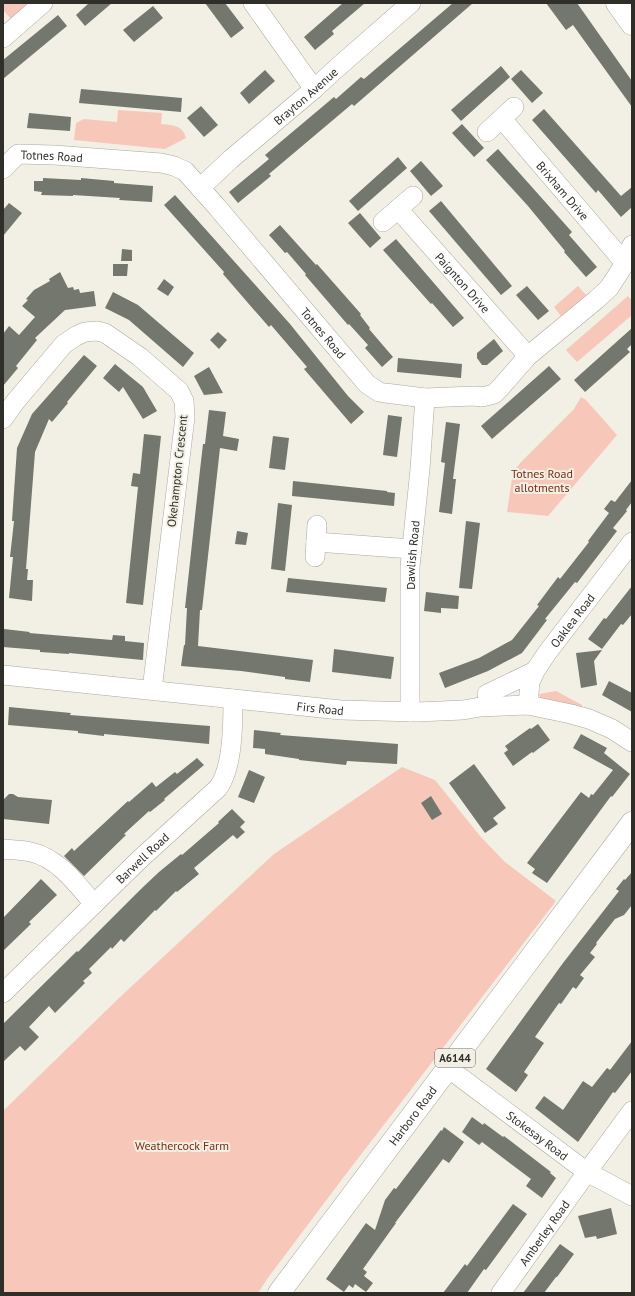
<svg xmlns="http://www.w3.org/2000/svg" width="635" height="1296" font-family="'PT Sans',sans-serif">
  <rect width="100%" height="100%" fill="#f2f0e4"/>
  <g fill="#f7c7b9">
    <path d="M3,3H31L12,20L3,10Z"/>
    <path d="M118,110L162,113L161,124C172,125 183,125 186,138L165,149L74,140L76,123L84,119L117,122Z"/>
    <path d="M578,286L586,295L561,316L554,307Z"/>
    <path d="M628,296L632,301V315L577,362L566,350Z"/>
    <path d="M581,397L586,400L617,435L548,516L507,512L513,472L521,462L574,409Z"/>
    <path d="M556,691L582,705V709L541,699L539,694Z"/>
    <path d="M402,767L435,780L480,836L505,862L556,901L346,1174L267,1279L258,1293H3V1111L119,998L274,854Z"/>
  </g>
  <g fill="#73776d">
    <path d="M89,3H112L85,26L76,15Z"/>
    <path d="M205,3H225L244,28L231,38Z"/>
    <path d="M343,3H365L332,31L334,34L315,50L304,37Z"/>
    <path d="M453,3H473L354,106L352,104L301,147L269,174L271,176L238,203L229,192L269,159L265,155L334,97L336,99L361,77L364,79Z"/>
    <path d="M546,3H577L632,81V107L573,25L566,30Z"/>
    <path d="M153,6L163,18L134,42L123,30Z"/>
    <path d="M58,15L67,26L3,79V60Z"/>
    <path d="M501,66L510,77L461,121L451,110Z"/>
    <path d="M265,70L275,81L249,104L240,93Z"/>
    <path d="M521,70L543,93L532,103L511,79Z"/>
    <path d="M81,89L182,98L181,112L79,103Z"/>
    <path d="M201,106L218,125L204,137L187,118Z"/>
    <path d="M544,109L621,196L632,187V207L621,217L598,190L596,193L532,120Z"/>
    <path d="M29,113L71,117L70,131L27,128Z"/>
    <path d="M462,124L484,148L474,157L452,133Z"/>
    <path d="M498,149L572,232L569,235L597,267L586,277L564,252L565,251L528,206L486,160Z"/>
    <path d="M398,157L407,168L358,211L349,201Z"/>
    <path d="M421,161L443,186L431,196L410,171Z"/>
    <path d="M43,178L81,180V178L114,181V183L153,186L152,202L119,200L120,198L73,195V196L41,195L42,192L34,191V181H43Z"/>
    <path d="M175,195L290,324L348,396L364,412L351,424L304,369L307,367L271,325L269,327L248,303L223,274L224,272L164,205Z"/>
    <path d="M441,201L512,286L501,295L429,211Z"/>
    <path d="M9,203L22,213L3,236V210Z"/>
    <path d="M360,213L381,238L370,248L348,223Z"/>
    <path d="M280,225L316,265L317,264L361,314L360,315L370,328L369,329L393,357L382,367L365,348L368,345L349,324L348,325L305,275L306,274L287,252L285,253L269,235Z"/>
    <path d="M396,239L464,318L453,327L432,303L431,304L383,250Z"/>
    <path d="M122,249L132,250V261H121Z"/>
    <path d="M113,264H128L127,276H113Z"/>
    <path d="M60,272L68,288L73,287L74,290L79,289L80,293L94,291L96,306L65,310L35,338L37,340L16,366L18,368L3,386V334L9,326L19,335L35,317L22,306L28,300L26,299L34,290L50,281L49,279Z"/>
    <path d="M164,279L174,287L168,296L157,289Z"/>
    <path d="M527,286L549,311L538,320L516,295Z"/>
    <path d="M113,292L138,305L194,353L183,367L129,320L105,308Z"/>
    <path d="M632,328V344L627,349L630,352L585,392L574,380Z"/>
    <path d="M218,332L227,340L219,349L210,340Z"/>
    <path d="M494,339L503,351L487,365H482L477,358V353Z"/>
    <path d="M84,355L97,366L67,402L68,403L52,422L49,419L35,452L26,569H28L27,580H33L32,601L9,598L13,557H10L14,521H12L17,448L32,414Z"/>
    <path d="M398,358L462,364L461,378L397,372Z"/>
    <path d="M115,364L143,387L157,411L143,419L123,387L119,392L103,378Z"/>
    <path d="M549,366L561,379L492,439L481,426Z"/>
    <path d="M209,367L223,393L204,395L194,376Z"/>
    <path d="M209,410L226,412L223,436L239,439L237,451L220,448L202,610H200L198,646L313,660L310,682L285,679V677L241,671L181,666L184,645H185L187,608H185L200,470L203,444H205Z"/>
    <path d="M388,415L402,417L397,457L383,455Z"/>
    <path d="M446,422L460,424L453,479H456L452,514L439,512L445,463L441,462Z"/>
    <path d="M144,434L161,436L143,605L126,603L138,487L131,486L133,473L140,474Z"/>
    <path d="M273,436L289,438L285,470L269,468Z"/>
    <path d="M632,480V502L626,510L627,511L613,528L617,531L577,583L575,582L545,619L547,620L522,653L488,671L445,688L439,673L479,658L512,640L539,606L537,605L558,577L560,579L589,542L588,541L609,513L604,509L611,500L615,502Z"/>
    <path d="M293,481L387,491V492L395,493L394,506L292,496Z"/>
    <path d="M278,503L292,505L285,571L271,569Z"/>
    <path d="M466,521L480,523L472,589L459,588Z"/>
    <path d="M237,531L248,533L246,545L235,544Z"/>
    <path d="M288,578L387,588L385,602L286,592Z"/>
    <path d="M632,586V614L623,625L621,624L602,649L588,639L604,618L606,619Z"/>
    <path d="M426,592L459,596L458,609L441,608V613L424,611Z"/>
    <path d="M4,629L30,632L29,633L112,640L113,635L125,636V641L144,643L143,660L69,653V654L40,652V650L3,647Z"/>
    <path d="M334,649L394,657L391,679L332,672Z"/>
    <path d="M602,650L594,661L597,685L581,688L576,653Z"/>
    <path d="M609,681L632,693V712L602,695Z"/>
    <path d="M9,707L71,713L70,715L210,726L209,744L104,734V736L78,733V731L8,725Z"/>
    <path d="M538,724L550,740L533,753L532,752L513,766L504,753L508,750L505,746L530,728L531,729Z"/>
    <path d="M254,730L281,733L280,735L398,744L397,764L347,761L346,765L299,760V759L265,754V749L253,748Z"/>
    <path d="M581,734L607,748L604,753L630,774L612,797L611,796L547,883L532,873L535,869L527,863L581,792L589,798L591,794L593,795L613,770L573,748Z"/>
    <path d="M197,758L204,765L164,799L165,800L150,812L149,811L124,834L126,835L84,876L64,856L72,848L74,851L128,801L129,802L152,782L156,787L175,772L177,774Z"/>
    <path d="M474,764L506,808L493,818L498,824L485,833L449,783Z"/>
    <path d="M249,770L265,777L254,803L238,797Z"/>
    <path d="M9,794H13L18,797L52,800L49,824L3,819V800Z"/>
    <path d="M431,796L442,814L432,820L421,803Z"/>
    <path d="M232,809L245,822L240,827L245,832L237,839L233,835L194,868L199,874L177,892L176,891L156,911L155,910L124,942L121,939L112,949L111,947L89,969L92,973L83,981L85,983L55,1013L49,1006L29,1027L39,1037L25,1051L20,1046L3,1062V1024L77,951L78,952L141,889L159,872L181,854L182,855L219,823L218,822Z"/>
    <path d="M632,872V905L624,915L615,919L596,943L597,944L590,953L595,957L580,975L584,978L576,989L573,987L561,1004L559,1003L535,1037L544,1043L524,1072L528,1075L516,1092L486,1069L563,963L619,891L616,889L624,879L625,880Z"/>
    <path d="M41,879L57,895L29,922L31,924L3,951V918Z"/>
    <path d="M632,1041V1071L615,1093L613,1092L578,1142L535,1108L544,1096L563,1110L583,1081L592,1087L607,1068L610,1070Z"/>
    <path d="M472,1117L483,1125L484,1123L503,1137L504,1136L551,1172L550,1173L556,1178L542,1198L526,1186L531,1179L482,1142L479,1145L462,1132Z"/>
    <path d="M444,1127L464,1142L449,1163L443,1159L395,1223H396L363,1269L367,1272L364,1276L373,1283L366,1292L355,1284L353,1288L349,1285L344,1292L326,1279L366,1223L375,1230L385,1200L394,1188L396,1189L441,1130L442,1131Z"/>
    <path d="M513,1204L527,1214L486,1270L484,1269L467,1293H443L465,1264L467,1266Z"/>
    <path d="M611,1208L617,1234L597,1239L596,1236L585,1238L578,1216Z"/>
    <path d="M560,1244L574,1254L557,1277H556L544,1293H523Z"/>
  </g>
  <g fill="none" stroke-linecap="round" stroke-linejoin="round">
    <defs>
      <g id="minor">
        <path d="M253,3L314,89"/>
        <path d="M3,38L43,3"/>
        <path id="s1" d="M502,119L624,262"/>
        <path d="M487,132L514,107"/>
        <path id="s2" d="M3,169L18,154L54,155L161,163L174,166L185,171L217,207L367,384L379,392L385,393L425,398L474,396L482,397L494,394L500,388L528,356L596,300L609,288L622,268L632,245"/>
        <path id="s3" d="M200,188L231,159L314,89L338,67L411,3"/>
        <path id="s4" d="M398,209L528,356"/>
        <path d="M383,222L413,196"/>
        <path d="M3,419L15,402L64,344L76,336L85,332L97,331L105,333L140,357L179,391L184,401L185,417L152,690"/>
        <path d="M316,542L412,549"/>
        <path d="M315,557L317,525"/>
        <path id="s5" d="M3,675L341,710L417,712L463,710L480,707L528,705L571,714L589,719L612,729L632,742"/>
        <path d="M487,694L535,671"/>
        <path id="s6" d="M528,705L530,682L535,671L547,653L632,542"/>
        <path id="s7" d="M410,712V567L420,469L425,398"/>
        <path d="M3,849C12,850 22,850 31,852C58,858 77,884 94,904"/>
        <path id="s8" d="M3,993L139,860L218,788C233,768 233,724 233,699"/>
        <path id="s9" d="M448,1068L587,1172L632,1196"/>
        <path id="s10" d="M501,1293L587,1172L632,1111"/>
      </g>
      <g id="major">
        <path d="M617,3L632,24"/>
        <path id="s11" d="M279,1293L632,823"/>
      </g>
    </defs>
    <use href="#minor" stroke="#aaa89d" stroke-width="20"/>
    <use href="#major" stroke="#aaa89d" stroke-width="23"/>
    <use href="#minor" stroke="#fff" stroke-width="19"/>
    <use href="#major" stroke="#fff" stroke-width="22"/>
  </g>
  <g text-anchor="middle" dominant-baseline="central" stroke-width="4" stroke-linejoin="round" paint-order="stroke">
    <rect fill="#f2f0e4" stroke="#6a6861" stroke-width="1" x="435" y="1049" width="40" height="18" rx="3"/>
    <g font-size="11" font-weight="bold" fill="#2f2e29">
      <text x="455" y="1058">A6144</text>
    </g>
    <g font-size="12" fill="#2f2e29" stroke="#f2f0e4">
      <text stroke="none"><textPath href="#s3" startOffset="140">Brayton Avenue</textPath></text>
      <text stroke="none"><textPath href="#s2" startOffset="55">Totnes Road</textPath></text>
      <text stroke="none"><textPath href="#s1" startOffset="94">Brixham Drive</textPath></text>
      <text stroke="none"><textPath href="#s4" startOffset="98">Paignton Drive</textPath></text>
      <text stroke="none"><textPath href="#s2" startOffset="403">Totnes Road</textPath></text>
      <text transform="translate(177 471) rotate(-84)">Okehampton Crescent</text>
      <text stroke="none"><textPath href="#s7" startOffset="157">Dawlish Road</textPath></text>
      <text stroke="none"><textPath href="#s6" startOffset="98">Oaklea Road</textPath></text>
      <text stroke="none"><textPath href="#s5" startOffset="319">Firs Road</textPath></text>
      <text stroke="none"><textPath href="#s8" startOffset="194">Barwell Road</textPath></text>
      <text stroke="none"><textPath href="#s11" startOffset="222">Harboro Road</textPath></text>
      <text stroke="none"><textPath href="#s9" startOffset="112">Stokesay Road</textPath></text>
      <text stroke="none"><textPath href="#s10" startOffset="74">Amberley Road</textPath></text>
    </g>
    <g font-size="12" fill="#792c16" stroke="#f2f0e4">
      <text x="542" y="473">Totnes Road<tspan x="542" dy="14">allotments</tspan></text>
      <text x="182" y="1145">Weathercock Farm</text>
    </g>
  </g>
  <rect width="635" height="1296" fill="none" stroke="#2f2e29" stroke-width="8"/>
</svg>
